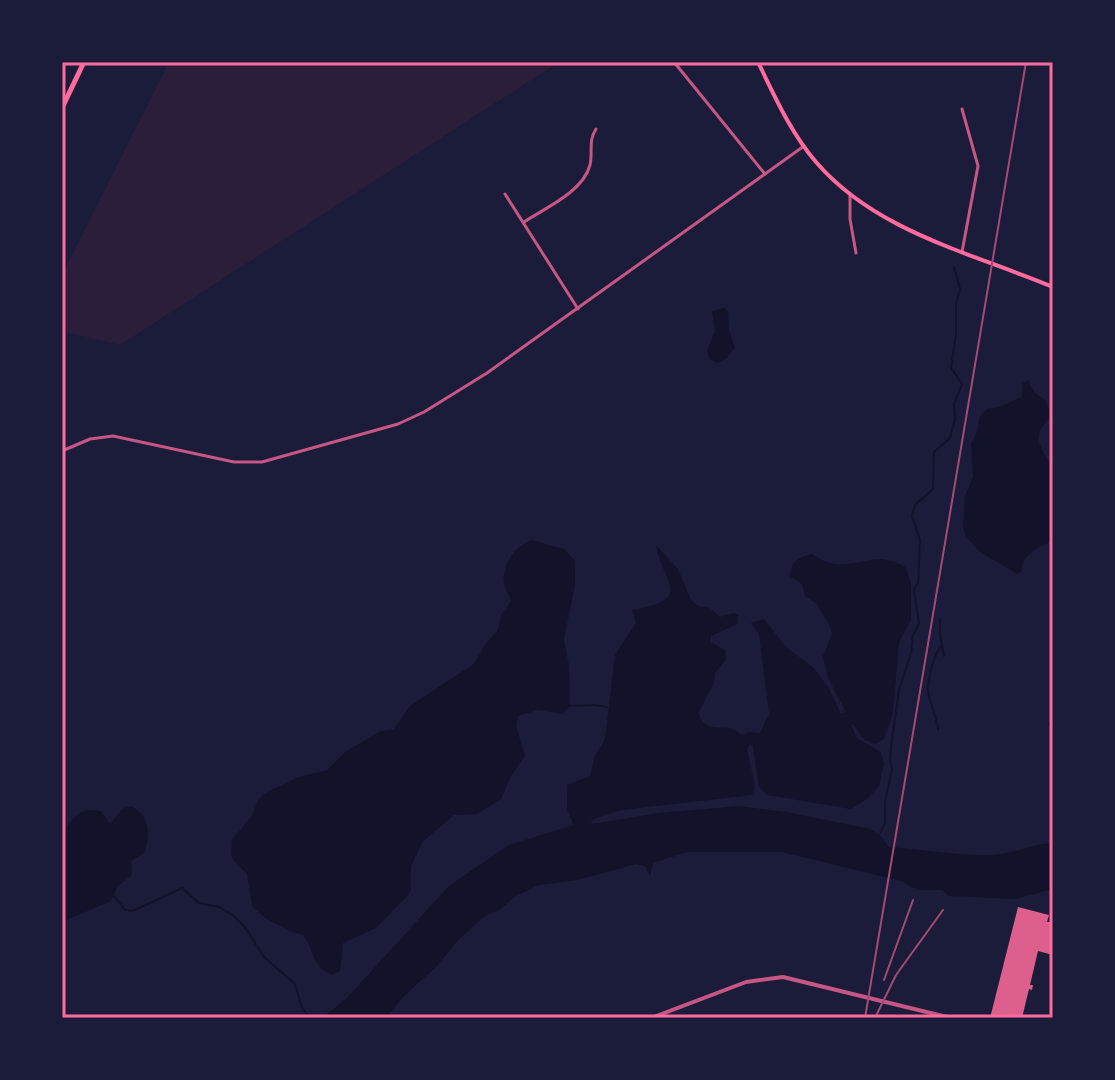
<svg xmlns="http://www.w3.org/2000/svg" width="1115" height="1080" font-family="'DM Sans',sans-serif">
  <rect width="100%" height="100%" fill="#1b1b3a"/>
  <path fill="#2a1e3b" d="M169,62H559L120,345L62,331V275Z"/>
  <g fill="#12122b">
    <path d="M725,308L728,311L729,331L735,348L727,358L717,363L710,359L707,351L715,331L712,311Z"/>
    <path d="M1028,380L1035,393L1045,400L1051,413C1049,422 1040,426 1039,435C1037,448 1050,460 1053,471C1057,484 1053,529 1050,542C1035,549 1023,554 1021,572L1017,574L979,551L966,536L963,528L965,496L973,477L971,444L978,430L979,418L987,409L999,407L1022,397V384Z"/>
    <path d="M532,540L564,549L575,561V585L564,639L569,666L570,706L563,714L538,710L518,716L516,726L525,756L511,776L501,799L477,814L454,815L423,841L411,866V890L408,895L376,928L343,943L340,971L332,975C311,965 315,952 303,935L289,931L265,918L252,906L247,874L234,861L231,855L232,840L252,816L258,800L265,793L299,777L327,770L345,752L381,731L394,729L410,706L474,664L485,645L498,630L501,615L511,601C509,594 505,590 504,582C501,566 516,544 532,540Z"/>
    <path d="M656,545L678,569L691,600L698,606L710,608L720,617L734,613L738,615V624L711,636V642L725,650L726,659L715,673L714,683L698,713C708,738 726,719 742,735L749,732L760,733L769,714L759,634L751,623L764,619L786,647L814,668L829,689L841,714L846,712L828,678L823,656L832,634L831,628L817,604L805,596L802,584L790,576C790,563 800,556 812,554C819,558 826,563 835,564C861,567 879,549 906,568L911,585V620L899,642L893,713L884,739L875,744L863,739L853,724L851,725L857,738L881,752L884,764L879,786L867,799L851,809L767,795L759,787L753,746L750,744L747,749L755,786L752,795L621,810L594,819L591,821L592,824L659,813L739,806L787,812L870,829L879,834L889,847C923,849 956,856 991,855C1013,854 1032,844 1053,843V889L1015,899L949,896L942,890H918L901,881L782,852H687L653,863L650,876L645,866L636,864L578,880L539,885L514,897L501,909L485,916L458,940L437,966L405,995L386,1018H322L346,999L449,886L509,845L574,825L567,810V785L590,776L595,756L605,739L615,655L636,623L632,610C696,599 662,583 656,545Z"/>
    <path d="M131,806C150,816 151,835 144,853L131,861L132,875L117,887L111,901L62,922V834C72,818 82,805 102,812L110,824L122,809Z"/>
  </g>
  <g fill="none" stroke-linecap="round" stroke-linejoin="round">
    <g stroke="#12122b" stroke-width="2">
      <path d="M940,619V636L944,656"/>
      <path d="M570,706L594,705L607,707"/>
      <path d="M1049,725L1053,713"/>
      <path d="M938,729C937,717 928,699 928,690C928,679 934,654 941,646"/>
      <path d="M880,833L885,823V802L892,770L890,759L892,739L899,690L911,653L913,635L919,623L914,590L918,583L920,540L912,516L915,505L933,489L934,452L950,438L955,419L954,404L962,384L951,368L956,334V304L960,289L954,267"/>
      <path d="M114,896L125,910L133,911L182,888L199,903L219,907L233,915L247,930L264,957L295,984L302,1008L310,1018"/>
    </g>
  </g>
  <path fill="#dd5f8e" d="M1018,907L1049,915L1047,922H1050L1053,916V955L1038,951L1030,985H1033L1032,990L1029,989L1022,1018H990Z"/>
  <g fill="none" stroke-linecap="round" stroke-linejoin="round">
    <g stroke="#c65784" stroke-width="3">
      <path d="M674,62L765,174"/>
      <path d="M962,109L978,166L962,252"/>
      <path d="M850,193V219L856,253"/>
      <path d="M505,194L578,309"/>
      <path d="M524,222C545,208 583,192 590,165C593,152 588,141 596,129"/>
      <path d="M62,451L90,439L113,436L234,462H262L398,424L424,412L487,373L804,146"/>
    </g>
    <path stroke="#c65784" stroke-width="4" d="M651,1018L746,982L783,977L951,1018"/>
    <path stroke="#ff6b9d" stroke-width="4" d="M758,62C775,97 791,133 816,162C876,232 972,253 1053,287"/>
    <path stroke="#ff6b9d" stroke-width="5" d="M62,108L84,62"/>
    <g stroke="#a44b75" stroke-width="2">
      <path d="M884,980L913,900"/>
      <path d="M865,1018L1026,62"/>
      <path d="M875,1018L896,975L943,910"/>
    </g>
  </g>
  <rect width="1115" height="1080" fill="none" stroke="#1b1b3a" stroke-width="128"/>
  <rect x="64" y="64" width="987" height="952" fill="none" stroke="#ff6b9d" stroke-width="3"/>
</svg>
